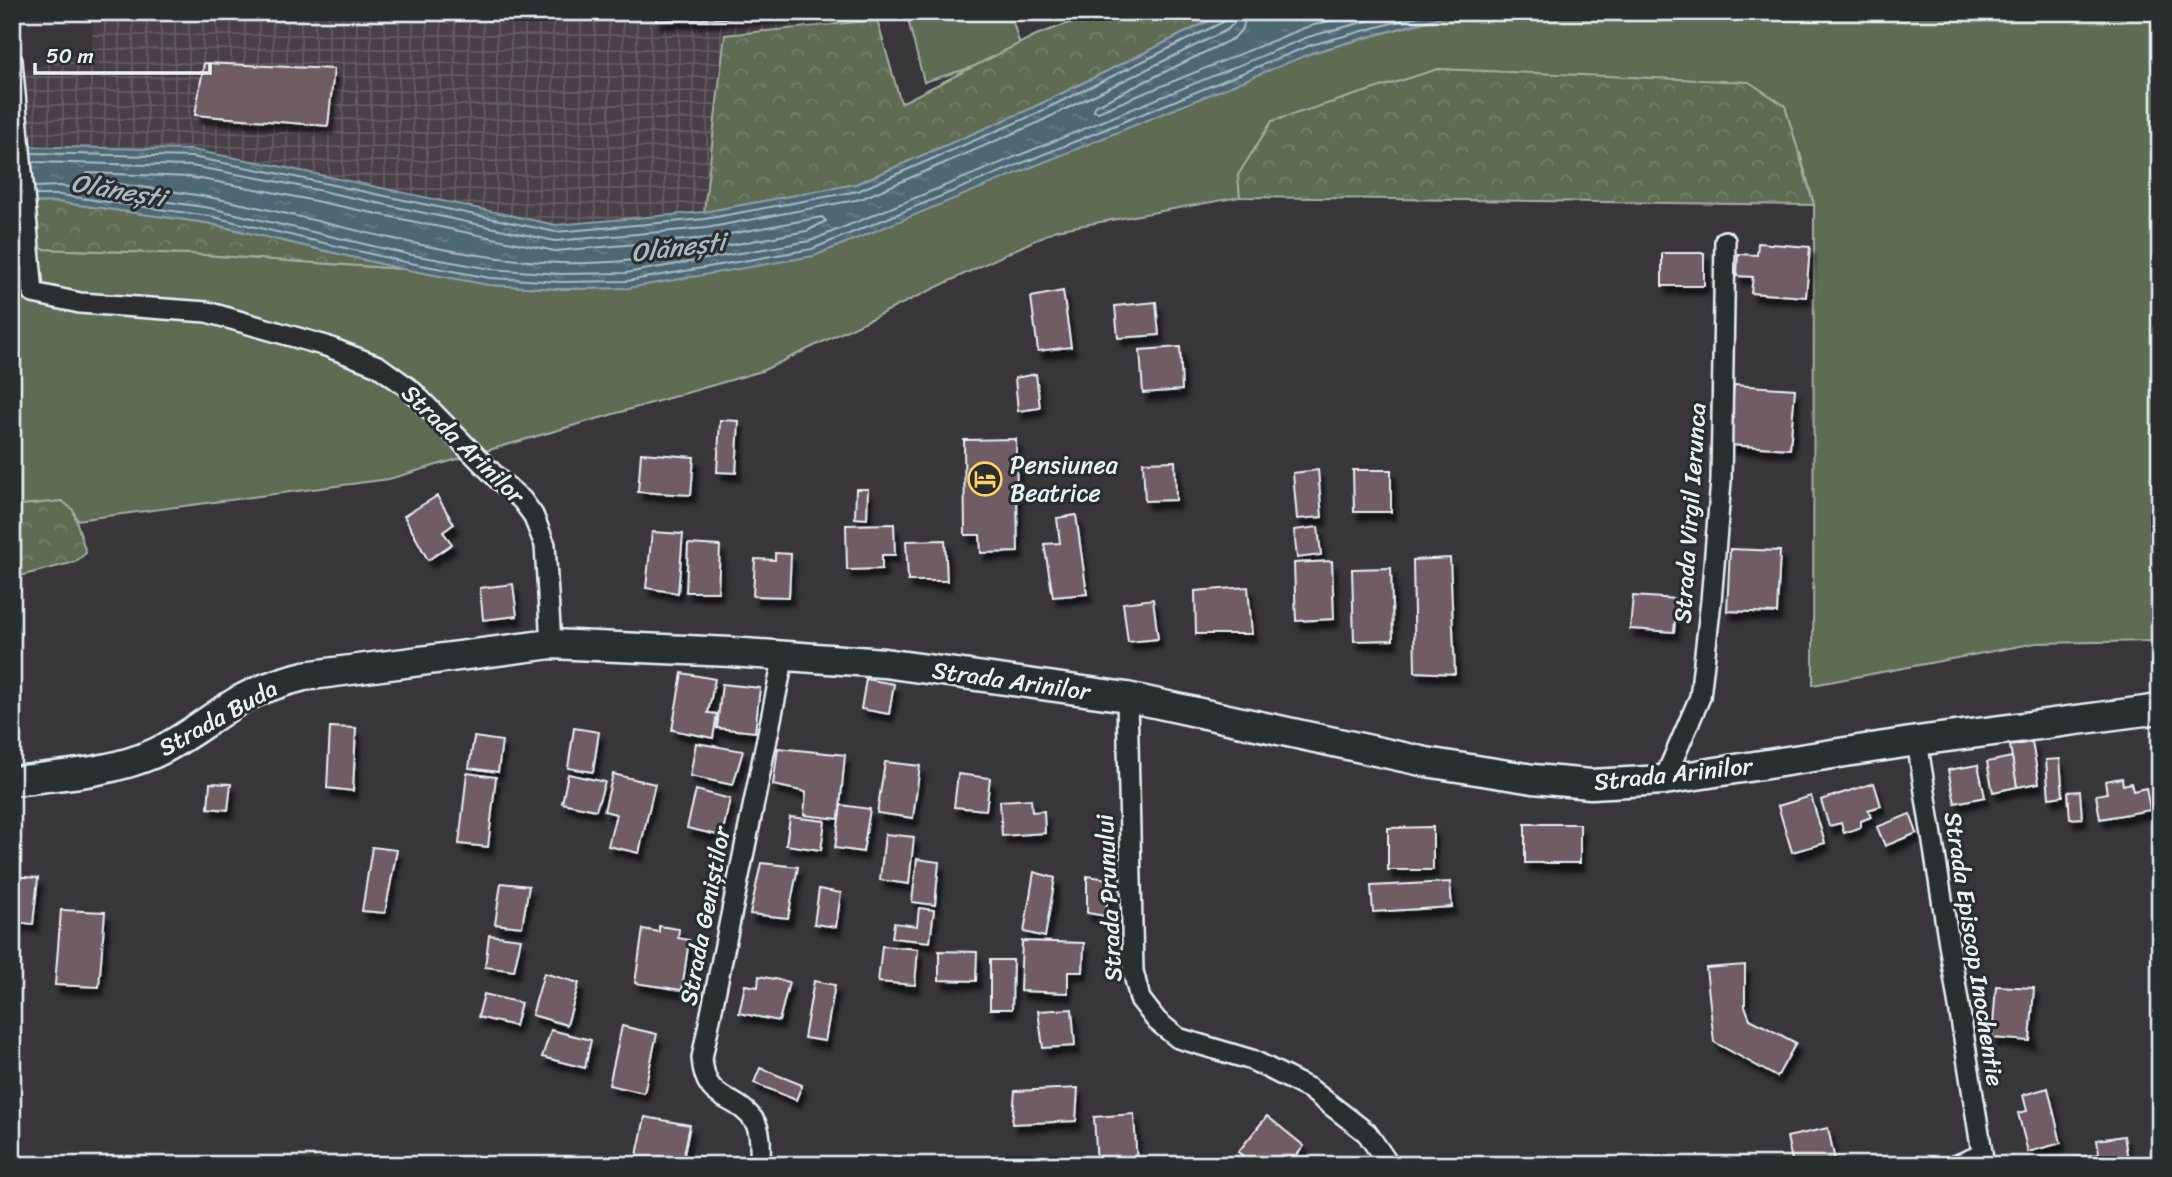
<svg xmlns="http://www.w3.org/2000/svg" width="2172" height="1177" font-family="Sriracha,sans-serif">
  <defs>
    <pattern id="industrial-grid" width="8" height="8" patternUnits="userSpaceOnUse" patternTransform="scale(1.75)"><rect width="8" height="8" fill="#484146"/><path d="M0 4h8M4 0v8" fill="none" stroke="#625d61"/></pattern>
    <pattern id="forest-crowns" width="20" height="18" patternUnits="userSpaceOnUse" patternTransform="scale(1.75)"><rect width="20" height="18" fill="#5e6c53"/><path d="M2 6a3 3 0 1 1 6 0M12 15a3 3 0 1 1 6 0" fill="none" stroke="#75816c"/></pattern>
    <pattern id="water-ripples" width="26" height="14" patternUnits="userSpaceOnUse" patternTransform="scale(1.75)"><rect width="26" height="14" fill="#4e6873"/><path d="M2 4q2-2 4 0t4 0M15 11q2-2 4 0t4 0" fill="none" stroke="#687e88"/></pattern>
    <filter id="shadow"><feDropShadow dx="4.5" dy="8" stdDeviation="2" flood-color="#0009"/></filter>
  </defs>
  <rect width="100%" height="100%" fill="#383639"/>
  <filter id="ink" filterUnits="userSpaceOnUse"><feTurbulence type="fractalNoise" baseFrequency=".0143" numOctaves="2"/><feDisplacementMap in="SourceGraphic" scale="14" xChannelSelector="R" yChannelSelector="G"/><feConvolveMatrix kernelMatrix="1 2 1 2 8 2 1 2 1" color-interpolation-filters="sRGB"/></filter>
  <g filter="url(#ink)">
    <path fill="url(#industrial-grid)" d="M93,12H875L877,20L725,35L704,212L556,225L273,165L192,150L12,146V75L92,49Z"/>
    <g fill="#5e6c53" stroke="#a3aea6" stroke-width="2">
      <path d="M906,12H1010L1022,52L924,82Z"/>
      <path d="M1460,12H2160V641L2036,643L1813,685L1814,205L1800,153L1561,76L1438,69L1238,175L1240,197L1056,230L762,371L389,479L77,520L73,510L62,501L12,506V248L191,254L403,269L490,285L561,289L628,288L1314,52Z"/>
    </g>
    <g fill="url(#forest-crowns)" stroke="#a3aea6" stroke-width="2">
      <path d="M1100,12H1227L1028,110L856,184L704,212L725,35L877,20L901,103L1036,35Z"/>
      <path d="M1438,69L1749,82L1785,106L1814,205L1240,197L1238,175L1272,121Z"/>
      <path d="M58,202L207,223L403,269L191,254L12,248V203Z"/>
      <path d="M62,501L73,510L86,553L75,562L12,578V506Z"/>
    </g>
    <path fill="url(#water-ripples)" stroke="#8c9fa8" stroke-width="2" d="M1227,12H1459L1314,52L814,256L628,288L561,289L489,285L403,269L207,223L58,202L12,203V146L192,150L273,165L556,225L704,212L856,184L1028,110Z"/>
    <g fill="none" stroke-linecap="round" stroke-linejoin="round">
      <g stroke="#aabac3" stroke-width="2">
        <path d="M1246,12L1243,28L1234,38L1095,106L1094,111L1098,112L1304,28L1360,12"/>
        <path d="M32,153L192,157L271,172L556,232L705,219L858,191L1031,116L1223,22L1227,18V12"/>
        <path d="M33,162L191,166L270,180L555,241L706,228L861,199L1035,124L1227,30L1234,23L1236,12"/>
        <path d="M88,173L190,177L267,191L555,251L708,238L822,217L826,221L807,231C726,245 643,266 561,263C442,259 329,220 213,198C172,190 129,186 87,180L85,176Z"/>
        <path d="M35,187L60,186L210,208L407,254L491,269L561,274L626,273L810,241L1308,37L1400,12"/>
        <path d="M36,195H59L209,216L405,262L490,278L561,282L627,281L812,249L1311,45L1433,12"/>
      </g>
    </g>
    <g fill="#6f5c63" stroke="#e8f1f8" stroke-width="2" filter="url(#shadow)">
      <path d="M656,12H827L828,14L656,21Z"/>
      <path d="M204,63L334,69L328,126L195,115Z"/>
      <path d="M1758,243L1810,247L1806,297L1751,293L1753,277L1737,276L1738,254L1757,255Z"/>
      <rect x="1662" y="253" width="42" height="33"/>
      <path d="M1063,291L1071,347L1038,351L1031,297Z"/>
      <path d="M1156,302L1159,335L1118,338L1115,306Z"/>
      <path d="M1180,347L1182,390L1143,393L1140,350Z"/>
      <path d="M1036,374L1040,408L1018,411L1015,378Z"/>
      <path d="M1734,385L1795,389L1790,449L1729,445Z"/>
      <path d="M720,420L739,421L736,473L717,472Z"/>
      <path d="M1016,439L1018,552L981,553L980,535H965L964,440Z"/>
      <path d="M641,453L694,457L691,495L638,492Z"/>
      <path d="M1175,461L1176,500L1145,501L1143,462Z"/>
      <path d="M1318,470L1322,517L1297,519L1293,473Z"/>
      <path d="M1353,470H1391V512H1354Z"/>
      <path d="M856,489H868L867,519L855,518Z"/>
      <path d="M437,496L454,524L443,532L452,544L428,560L404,516Z"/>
      <path d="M1076,515L1087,594L1053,597L1044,544L1060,543L1057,518Z"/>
      <path d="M894,524L895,555H882V569L847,570L846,525Z"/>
      <path d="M1318,527L1321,555L1297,558L1294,530Z"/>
      <path d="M652,532L683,534L678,593L646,588Z"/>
      <path d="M945,540L947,581H908L906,541Z"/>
      <path d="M688,544L720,546L718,592H686Z"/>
      <path d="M1730,549L1780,551L1777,613L1727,611Z"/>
      <path d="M775,553L791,554L789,597L753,596L755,559L775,560Z"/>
      <path d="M1450,558L1455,674L1415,672L1413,560Z"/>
      <path d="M1332,561L1334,619L1296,621L1294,563Z"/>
      <path d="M1391,568L1393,640L1354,641L1352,569Z"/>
      <path d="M513,584L517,616L483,620L480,588Z"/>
      <path d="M1248,587L1252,634H1196L1195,591Z"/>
      <path d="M1633,596L1677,599L1674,632L1630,629Z"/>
      <path d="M1153,599L1158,639L1128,642L1123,603Z"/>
      <path d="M682,673L715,679L708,713L717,714L713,738L672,730Z"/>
      <path d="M866,679L894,684L889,714L861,709Z"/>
      <path d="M722,684L760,688L755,732L717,728Z"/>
      <path d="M330,727L356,728L353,791L327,788Z"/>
      <path d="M574,728L599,732L593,772L568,768Z"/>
      <path d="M474,737L502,741L498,772L469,768Z"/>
      <path d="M2032,742L2039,783L2017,787L2010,746Z"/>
      <path d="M696,743L743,751L733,785L690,776Z"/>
      <path d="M778,748L845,755L839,819L804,815L806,792L773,785Z"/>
      <path d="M2012,757L2017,787L1993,792L1987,762Z"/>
      <path d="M2060,759L2063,796L2049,798L2046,760Z"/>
      <path d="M885,762L920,766L913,818L877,813Z"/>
      <path d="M1978,765L1985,797L1955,803L1948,770Z"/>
      <path d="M467,773L496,777L488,847L459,844Z"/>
      <path d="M568,774L605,782L596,810L562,803Z"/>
      <path d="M613,774L655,784L639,853L608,846L616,814L604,811Z"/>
      <path d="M958,774L990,778L986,810L954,807Z"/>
      <path d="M2122,778L2123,785L2131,783L2133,791L2146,788L2150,810L2100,819L2096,795L2107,793L2105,781Z"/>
      <path d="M210,783L231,784L228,810L208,808Z"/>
      <path d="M1874,783L1881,806L1868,810L1871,817L1861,821V827L1844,833L1841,823L1829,826L1821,800Z"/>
      <path d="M696,790L730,799L722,836L687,828Z"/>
      <path d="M2080,791L2082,818L2070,819L2068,792Z"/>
      <path d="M1811,796L1825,843L1792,852L1778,806Z"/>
      <path d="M1031,799L1032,812L1044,811L1045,833L1002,836L1000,801Z"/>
      <path d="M841,805L870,809L863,852L835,848Z"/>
      <path d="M1910,814L1917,833L1885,846L1877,827Z"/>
      <path d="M790,817L825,821L821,850L786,845Z"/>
      <rect x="1525" y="824" width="55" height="39"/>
      <path d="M1433,827V870H1388V828Z"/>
      <path d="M885,834L914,837L909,884L880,880Z"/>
      <path d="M372,847L397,850L385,913L362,911Z"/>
      <path d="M917,859L939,862L935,905L912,902Z"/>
      <path d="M761,863L798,867L788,918L750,914Z"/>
      <path d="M1034,872L1055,878L1045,937L1024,932Z"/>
      <path d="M12,876L38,878L33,924L12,922Z"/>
      <path d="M1087,876L1109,879L1106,916L1087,913Z"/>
      <path d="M1450,882L1452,907L1373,912L1371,886Z"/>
      <path d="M501,883L529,886L522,927L495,924Z"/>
      <path d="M819,889L841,893L836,927L814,924Z"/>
      <path d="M919,908L934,910L930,942L892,938L894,923L917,926Z"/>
      <path d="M61,910L105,912L99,987L55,985Z"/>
      <path d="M659,926L679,929L678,938L689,940L682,990L635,983L643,929L659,932Z"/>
      <path d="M489,935L521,939L514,971L485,967Z"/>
      <path d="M1022,941L1084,943L1083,972H1068V993L1020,991Z"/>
      <path d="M882,946L918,949L915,985L878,982Z"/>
      <path d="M939,951L977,952L976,981L939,980Z"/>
      <path d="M990,960H1013L1012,1009H990Z"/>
      <path d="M1745,965V1006L1750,1019L1796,1043L1777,1077L1714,1042L1706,968Z"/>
      <path d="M544,973L579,983L567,1025L532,1015Z"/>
      <path d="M759,976L789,982L779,1021L739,1013L745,985L758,987Z"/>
      <path d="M814,981L835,985L825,1041L804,1038Z"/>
      <path d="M1996,986L2034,988L2030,1041L1992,1038Z"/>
      <path d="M484,994L521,1003L515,1026L478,1017Z"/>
      <path d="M1072,1009L1075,1046L1043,1048L1038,1011Z"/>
      <path d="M622,1026L657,1034L644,1093L609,1085Z"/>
      <path d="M551,1030L591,1040L585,1068L542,1057Z"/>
      <path d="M760,1068L802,1085L796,1100L754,1083Z"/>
      <path d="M1078,1088L1076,1121L1012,1124L1015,1091Z"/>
      <path d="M2048,1088L2061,1143L2028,1152L2018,1113L2027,1111L2023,1095Z"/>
      <path d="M1134,1114L1137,1165H1097L1094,1117Z"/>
      <path d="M1267,1116L1304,1146L1289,1165H1254L1238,1152Z"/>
      <path d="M645,1117L690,1125L682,1165H661L636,1160Z"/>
      <path d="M1828,1128L1836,1165H1793L1787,1137Z"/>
      <path d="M2124,1136L2129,1165H2074L2073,1158L2099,1154L2097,1140Z"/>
    </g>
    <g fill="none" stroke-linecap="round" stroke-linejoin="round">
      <defs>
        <g id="street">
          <path d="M12,61L33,293L80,303L207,312L326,346L378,366L410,389L498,479L522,500L533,515L545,545L551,644"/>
          <path d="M1127,697L1133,971L1140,999L1157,1021L1178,1038L1252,1060L1310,1089L1367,1133L1389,1165"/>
          <path d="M1917,741L1984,1165"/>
          <path d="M1664,780L1700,697L1711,601L1721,481L1725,241"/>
          <path d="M760,1165C760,1152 762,1133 755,1122C735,1092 705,1105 702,1058L784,655"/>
          <path d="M1957,1165L1981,1155"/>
        </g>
        <path id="secondary" d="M12,781C61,775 110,773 155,753C185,739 210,718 238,701C259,689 280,682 304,676L551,644L731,652L884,663L1127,697L1426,762L1533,779L1591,784L1664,780L1917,741L2160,709"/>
      </defs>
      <use href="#street" stroke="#e8f1f8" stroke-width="24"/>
      <use href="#secondary" stroke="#e8f1f8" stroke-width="33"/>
      <use href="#street" stroke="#2a2d2e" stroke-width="19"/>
      <use href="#secondary" stroke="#2a2d2e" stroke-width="28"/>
    </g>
  </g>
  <defs>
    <symbol id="hotel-ring" viewBox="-11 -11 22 22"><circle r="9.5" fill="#2a2d2e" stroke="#ffd166" stroke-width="1.5"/><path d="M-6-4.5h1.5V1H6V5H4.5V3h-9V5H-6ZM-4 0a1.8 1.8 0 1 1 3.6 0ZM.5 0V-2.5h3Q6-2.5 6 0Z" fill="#ffd166"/></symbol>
  </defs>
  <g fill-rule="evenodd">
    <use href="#hotel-ring" x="966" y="460" width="38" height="38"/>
  </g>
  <g text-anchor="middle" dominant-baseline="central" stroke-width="6" stroke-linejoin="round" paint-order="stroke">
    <g font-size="24" fill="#e8f1f8" stroke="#2a2d2e">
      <text transform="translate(463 444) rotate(44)">Strada Arinilor</text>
      <text transform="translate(1690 513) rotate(-86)">Strada Virgil Ierunca</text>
      <text transform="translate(1011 681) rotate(8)">Strada Arinilor</text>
      <text transform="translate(218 718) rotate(-29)">Strada Buda</text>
      <text transform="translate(1673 774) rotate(-6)">Strada Arinilor</text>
      <text transform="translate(1109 898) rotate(-93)">Strada Prunului</text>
      <text transform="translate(705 916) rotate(-79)">Strada Geniștilor</text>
      <text transform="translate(1974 949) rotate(81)">Strada Episcop Inochentie</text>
    </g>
    <g font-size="24" fill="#e8f1f8" stroke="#2a2d2e" text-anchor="start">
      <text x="1010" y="465">Pensiunea<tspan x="1010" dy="28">Beatrice</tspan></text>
    </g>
    <g font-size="26" font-style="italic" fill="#aabac3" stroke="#2a2d2e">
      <text transform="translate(118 190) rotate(10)">Olănești</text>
      <text transform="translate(678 247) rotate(-7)">Olănești</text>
    </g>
  </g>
  <rect width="2172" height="1177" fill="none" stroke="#2a2d2e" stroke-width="42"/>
  <rect x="21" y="21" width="2130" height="1135" fill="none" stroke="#e8f1f8" stroke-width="2.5" filter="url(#ink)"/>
  <path d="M35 63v10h175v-10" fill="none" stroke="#e8f1f8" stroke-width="3.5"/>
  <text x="46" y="63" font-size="21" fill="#e8f1f8" stroke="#2a2d2e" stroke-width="5" paint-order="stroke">50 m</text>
</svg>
